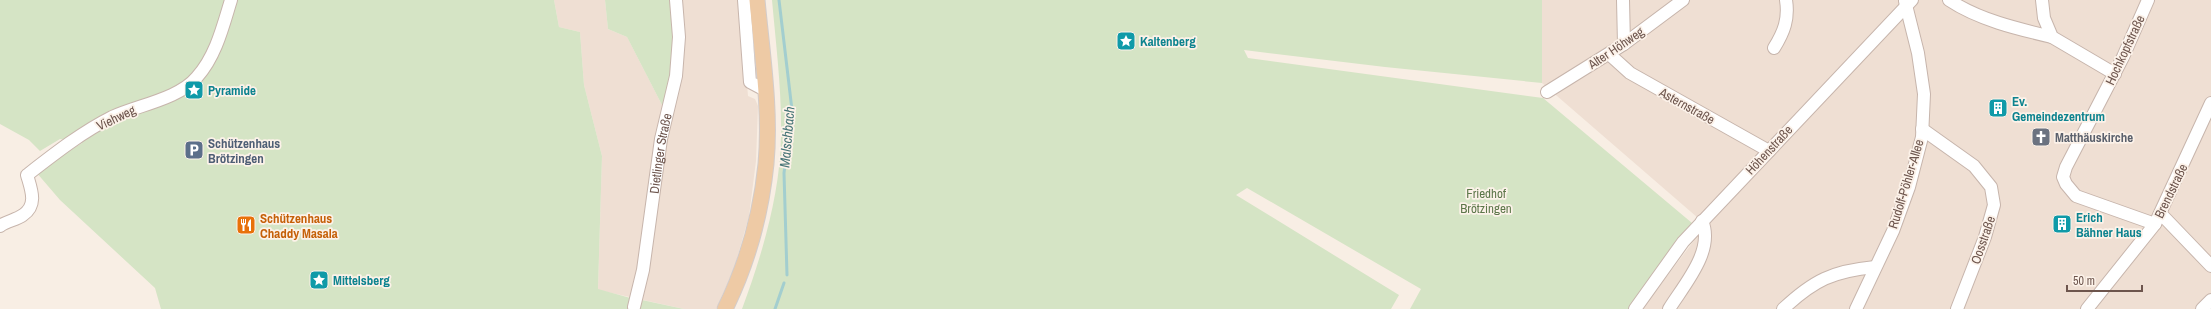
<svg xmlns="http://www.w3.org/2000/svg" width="2211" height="309" font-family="'Archivo Narrow',sans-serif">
  <rect width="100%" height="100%" fill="#f8eee4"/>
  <g fill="#efdfd3">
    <path d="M554,0H605L608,29L627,37L662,105L678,0H740L748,96L755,99L758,106L756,161L749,216L734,269L716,309H684L598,290L602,156L584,85L580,32L559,27Z"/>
    <path d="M1538,0H2211V309H1642L1696,238L1698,218L1542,83Z"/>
  </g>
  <g fill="#d5e4c5">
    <path d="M0,0H554L559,27L580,32L584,85L602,156L598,289L634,299L630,309H161L155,288L60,200L36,172L82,143L60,139L40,151L29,140L0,124Z"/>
    <path d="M605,0H673L676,45L665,105H662L627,37L608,29Z"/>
    <path d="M772,0H1542V83L1385,67L1244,50L1248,58L1543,98L1692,223L1631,309H1410L1421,289L1247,188L1236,195L1399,295L1391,309H742C762,255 780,195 781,137C782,92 776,45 772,0Z"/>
    <path d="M642,300L684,309H638Z"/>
  </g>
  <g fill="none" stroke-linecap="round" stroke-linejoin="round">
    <g stroke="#a3cecf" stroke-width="3">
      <path d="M779,0L792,110L784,173L787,275"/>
      <path d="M775,309L784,283"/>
    </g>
    <defs>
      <g id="minor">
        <path d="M744,0L750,82L765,90"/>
        <path d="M1623,0L1624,44"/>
        <path d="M1949,0C1979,20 2018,29 2052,37"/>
        <path d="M2042,0L2044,18L2052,37L2115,74"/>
        <path d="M2148,0L2123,57L2066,167L2063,177L2066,184L2076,196L2155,224"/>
        <path d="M1774,48C1784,32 1789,19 1786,0"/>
        <path d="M1609,54L1630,73L1769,151"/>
        <path d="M1547,92L1624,44L1683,0"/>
        <path d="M1922,129L1974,166L1991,187L1994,205L1985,237L1957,309"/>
        <path d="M2161,214L2211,266"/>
        <path d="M0,226C7,221 16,220 23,215C38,205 31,189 27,175C54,154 82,132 112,117C138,105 179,99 197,77C216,56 223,26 231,0"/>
        <path id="s1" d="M634,307L643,270L661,139L676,76L679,37L676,0"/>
        <path d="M1635,309L1683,242L1912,0"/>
        <path d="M1669,309C1683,286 1715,251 1702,221"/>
        <path d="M1783,309C1814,280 1833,271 1875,267"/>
        <path d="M1856,309L1893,231L1909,187L1922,137L1924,94L1918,53L1905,1"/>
        <path d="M2087,309L2155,224L2211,103"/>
        <path d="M2202,309L2211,300"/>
      </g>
      <path id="major" d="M725,309C747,264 761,214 766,164C771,110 762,54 757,0"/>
    </defs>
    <use href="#minor" stroke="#c7b5ac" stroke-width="14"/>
    <use href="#major" stroke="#d3ccca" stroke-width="17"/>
    <use href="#minor" stroke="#fff" stroke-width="12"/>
    <use href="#major" stroke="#eecaa5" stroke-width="15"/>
  </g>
  <defs>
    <symbol id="sight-square" viewBox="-11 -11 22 22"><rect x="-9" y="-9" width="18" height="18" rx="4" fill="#0f9aa8" stroke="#fcf2e9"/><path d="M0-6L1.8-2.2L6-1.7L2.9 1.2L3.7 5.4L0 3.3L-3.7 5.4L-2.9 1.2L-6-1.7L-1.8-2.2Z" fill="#fff"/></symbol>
    <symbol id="building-square" viewBox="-11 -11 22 22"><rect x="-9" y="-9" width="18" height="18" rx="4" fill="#0f9aa8" stroke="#fcf2e9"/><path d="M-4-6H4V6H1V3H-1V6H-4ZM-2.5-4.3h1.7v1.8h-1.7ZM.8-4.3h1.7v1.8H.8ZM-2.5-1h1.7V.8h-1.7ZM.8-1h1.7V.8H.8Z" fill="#fff"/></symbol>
    <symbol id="church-square" viewBox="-11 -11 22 22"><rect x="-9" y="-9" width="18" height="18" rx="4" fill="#6b7280" stroke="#fcf2e9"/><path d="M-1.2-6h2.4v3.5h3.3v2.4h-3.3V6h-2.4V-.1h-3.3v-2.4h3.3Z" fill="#fff"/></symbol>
    <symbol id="parking-square" viewBox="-11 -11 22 22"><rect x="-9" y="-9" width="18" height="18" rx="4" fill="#5c6f8a" stroke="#fcf2e9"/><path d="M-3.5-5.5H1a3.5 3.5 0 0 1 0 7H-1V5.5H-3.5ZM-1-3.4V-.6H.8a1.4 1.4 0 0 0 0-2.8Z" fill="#fff"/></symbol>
    <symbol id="restaurant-square" viewBox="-11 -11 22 22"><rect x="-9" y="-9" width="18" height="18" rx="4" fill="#e8710a" stroke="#fcf2e9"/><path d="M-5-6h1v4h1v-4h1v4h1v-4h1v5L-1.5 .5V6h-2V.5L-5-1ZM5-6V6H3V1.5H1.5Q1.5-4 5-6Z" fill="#fff"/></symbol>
  </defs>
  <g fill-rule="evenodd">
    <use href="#sight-square" x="1115" y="30" width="22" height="22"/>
    <use href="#sight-square" x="183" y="79" width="22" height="22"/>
    <use href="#building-square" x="1987" y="97" width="22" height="22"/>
    <use href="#church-square" x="2030" y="126" width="22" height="22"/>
    <use href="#parking-square" x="183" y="139" width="22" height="22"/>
    <use href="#building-square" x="2051" y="213" width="22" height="22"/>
    <use href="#restaurant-square" x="235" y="214" width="22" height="22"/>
    <use href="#sight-square" x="308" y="269" width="22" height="22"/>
  </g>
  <g text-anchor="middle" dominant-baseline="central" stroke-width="3.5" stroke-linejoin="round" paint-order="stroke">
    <g font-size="13" font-weight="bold" fill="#0d838f" stroke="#fcf2e9" text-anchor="start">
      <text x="1140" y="41">Kaltenberg</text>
      <text x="208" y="90">Pyramide</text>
      <text x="2012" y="101">Ev.<tspan x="2012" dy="15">Gemeindezentrum</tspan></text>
      <text x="2076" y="217">Erich<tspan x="2076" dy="15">Bähner Haus</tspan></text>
      <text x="333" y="280">Mittelsberg</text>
    </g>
    <g font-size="13" fill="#6d554d" stroke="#fcf2e9">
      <text transform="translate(1616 48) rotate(-34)">Alter Höhweg</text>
      <text transform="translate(2125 50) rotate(-65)">Hochkopfstraße</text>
      <text transform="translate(1687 106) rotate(29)">Asternstraße</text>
      <text transform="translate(116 118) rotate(-25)">Viehweg</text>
      <text transform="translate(1769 150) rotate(-47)">Höhenstraße</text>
      <text stroke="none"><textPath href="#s1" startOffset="156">Dietlinger Straße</textPath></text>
      <text transform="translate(1906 184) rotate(-73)">Rudolf-Pöhler-Allee</text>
      <text transform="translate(2171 191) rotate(-64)">Brendstraße</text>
      <text transform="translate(1983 240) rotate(-71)">Oosstraße</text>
    </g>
    <g font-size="13" font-weight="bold" fill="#5b616d" stroke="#fcf2e9" text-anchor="start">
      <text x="2055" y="137">Matthäuskirche</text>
    </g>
    <g font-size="13" font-weight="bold" fill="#4e5e75" stroke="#fcf2e9" text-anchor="start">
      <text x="208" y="143">Schützenhaus<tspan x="208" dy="15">Brötzingen</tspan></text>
    </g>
    <g font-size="13" fill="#5d774a" stroke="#fcf2e9">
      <text x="1486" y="193">Friedhof<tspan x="1486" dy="15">Brötzingen</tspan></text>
    </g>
    <g font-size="13" font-weight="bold" fill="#c56008" stroke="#fcf2e9" text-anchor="start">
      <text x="260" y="218">Schützenhaus<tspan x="260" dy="15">Chaddy Masala</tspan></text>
    </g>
    <g font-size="14" font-style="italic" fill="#477577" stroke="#fcf2e9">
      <text transform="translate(787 137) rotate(-85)">Malschbach</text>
    </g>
  </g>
  <path d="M2067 285v6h75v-6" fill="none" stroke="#6d554d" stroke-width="2"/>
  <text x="2073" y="285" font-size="12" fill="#6d554d" stroke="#fcf2e9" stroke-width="3" paint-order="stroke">50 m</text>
</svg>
